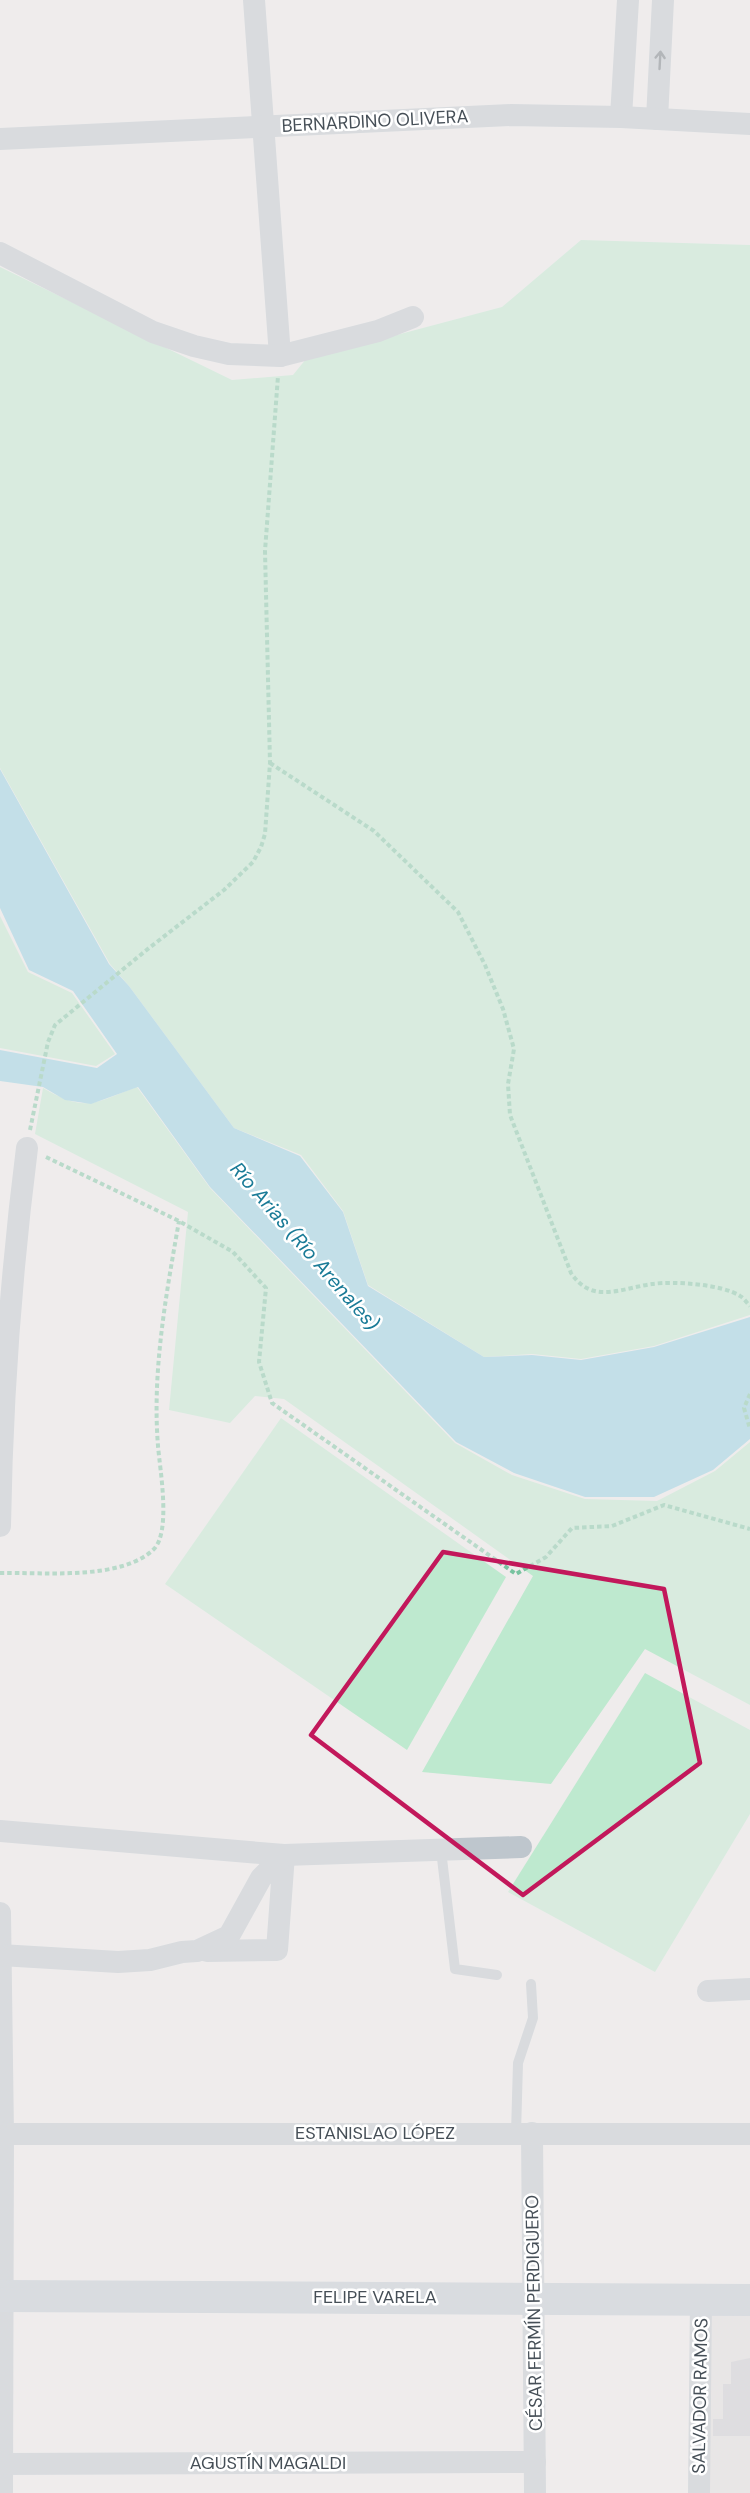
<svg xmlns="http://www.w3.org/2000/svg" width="750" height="2493" font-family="'DM Sans',sans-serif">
  <rect width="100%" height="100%" fill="#efecec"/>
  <path fill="#e0dddd" d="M704,2302H750V2493H701Z"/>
  <g fill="#bee9cf">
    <path d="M581,240L750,245V1315L654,1346L581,1359L532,1354L484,1357L368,1285L343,1211L301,1155L234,1128L129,986L110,964L0,768V267L232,380L293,375L306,359L502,307Z"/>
    <path d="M0,916L28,972L72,993L115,1054L96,1066L0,1048Z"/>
    <path d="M137,1087L210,1188L455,1443L512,1475L585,1499L657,1501L715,1471L750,1442V1705L645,1649L551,1784L422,1772L533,1576L284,1399L255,1396L230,1423L169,1410L188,1212L35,1134L43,1088C86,1113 94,1103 137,1087Z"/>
    <path d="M281,1418L506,1577L407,1750L165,1584Z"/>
    <path d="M645,1673L750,1730V1814L655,1972L508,1892Z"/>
  </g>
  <path fill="#8fcfe2" d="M0,769L109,964L129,986L234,1128L300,1156L343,1212L368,1286L484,1357L532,1355L581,1360L654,1347L750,1317V1439L713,1470L654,1497H585L514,1473L456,1442L210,1187L138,1087L91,1104L65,1100L43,1087L0,1081V1050L97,1068L117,1054L73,991L29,970L0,908Z"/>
  <path fill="#cacbd1" d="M750,2358V2436H713V2419H723V2384H731V2362Z"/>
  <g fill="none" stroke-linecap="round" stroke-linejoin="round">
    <g stroke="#79c3a0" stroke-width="4" stroke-dasharray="4.5 3" stroke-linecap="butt">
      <path d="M270,763L374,831L458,912L485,965L503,1009L514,1049L508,1084L510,1115L571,1273C592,1305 622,1288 652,1284C673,1281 722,1284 740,1296C744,1298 747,1303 750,1306"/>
      <path d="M30,1130L48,1042L55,1025L149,948L224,890L253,862L261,847L265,834L270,763L265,551L278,376"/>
      <path d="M46,1157L179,1221L233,1252L266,1288L259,1362L272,1403L516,1574L546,1557L572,1528L612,1526L664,1505L750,1529"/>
      <path d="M750,1394L744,1408L750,1429"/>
      <path d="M0,1573C43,1572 121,1581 154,1549C171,1531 160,1470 158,1446C152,1371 166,1295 179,1221"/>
    </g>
    <g stroke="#bec6cd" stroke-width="10">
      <path d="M441,1850L455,1969L497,1975"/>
      <path d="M516,2133L518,2063L533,2018L531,1984"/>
    </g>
    <g stroke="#bec6cd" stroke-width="22">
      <path d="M254,0L280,356"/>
      <path d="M621,117L628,0"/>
      <path d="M657,119L663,0"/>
      <path d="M0,139L511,115L621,117L750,124"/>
      <path d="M0,253L153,332L194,346L229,354L280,356L378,331L413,317"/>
      <path d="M0,1526C2,1400 11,1274 27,1148"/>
      <path d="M0,1831L284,1855L277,1950L207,1951"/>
      <path d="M0,1913L3,2134L2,2493"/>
      <path d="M0,1955L118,1962L150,1960L182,1952L197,1951L229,1936L261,1878L284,1855L521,1847"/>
      <path d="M708,1991L750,1989"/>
      <path d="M532,2133L535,2493"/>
      <path d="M0,2134H750"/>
      <path d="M0,2464L535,2462"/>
      <path d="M699,2493L701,2299"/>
    </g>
    <path stroke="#bec7d1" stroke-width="32" d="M0,2296L750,2300"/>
  </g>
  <defs><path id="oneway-shaft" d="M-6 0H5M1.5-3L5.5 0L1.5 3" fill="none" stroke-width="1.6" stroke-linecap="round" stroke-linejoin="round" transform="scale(1.5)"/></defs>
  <use stroke="#6a737a" href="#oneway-shaft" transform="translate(660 60) rotate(-87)"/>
  <path d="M0 0H750V2493H0ZM443,1552L664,1589L700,1763L523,1895L311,1735Z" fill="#efecec" fill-opacity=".55" fill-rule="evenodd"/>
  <path fill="none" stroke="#c2185b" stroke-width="4.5" stroke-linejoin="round" d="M443,1552L664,1589L700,1763L523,1895L311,1735Z"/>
  <g text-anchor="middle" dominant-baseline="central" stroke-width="5" stroke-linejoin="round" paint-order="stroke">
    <g font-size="18" fill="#464f57" stroke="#fff">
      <text transform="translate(375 121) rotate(-3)">BERNARDINO OLIVERA</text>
      <text x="375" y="2133">ESTANISLAO LÓPEZ</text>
      <text x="375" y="2297">FELIPE VARELA</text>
      <text transform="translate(534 2313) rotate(-91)">CÉSAR FERMÍN PERDIGUERO</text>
      <text transform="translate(700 2396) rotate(-89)">SALVADOR RAMOS</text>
      <text x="268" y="2463">AGUSTÍN MAGALDI</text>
    </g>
    <g font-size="20" font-style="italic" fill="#1a7b97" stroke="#fff">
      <text transform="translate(305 1246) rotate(49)">Río Arias (Río Arenales)</text>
    </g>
  </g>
</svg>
